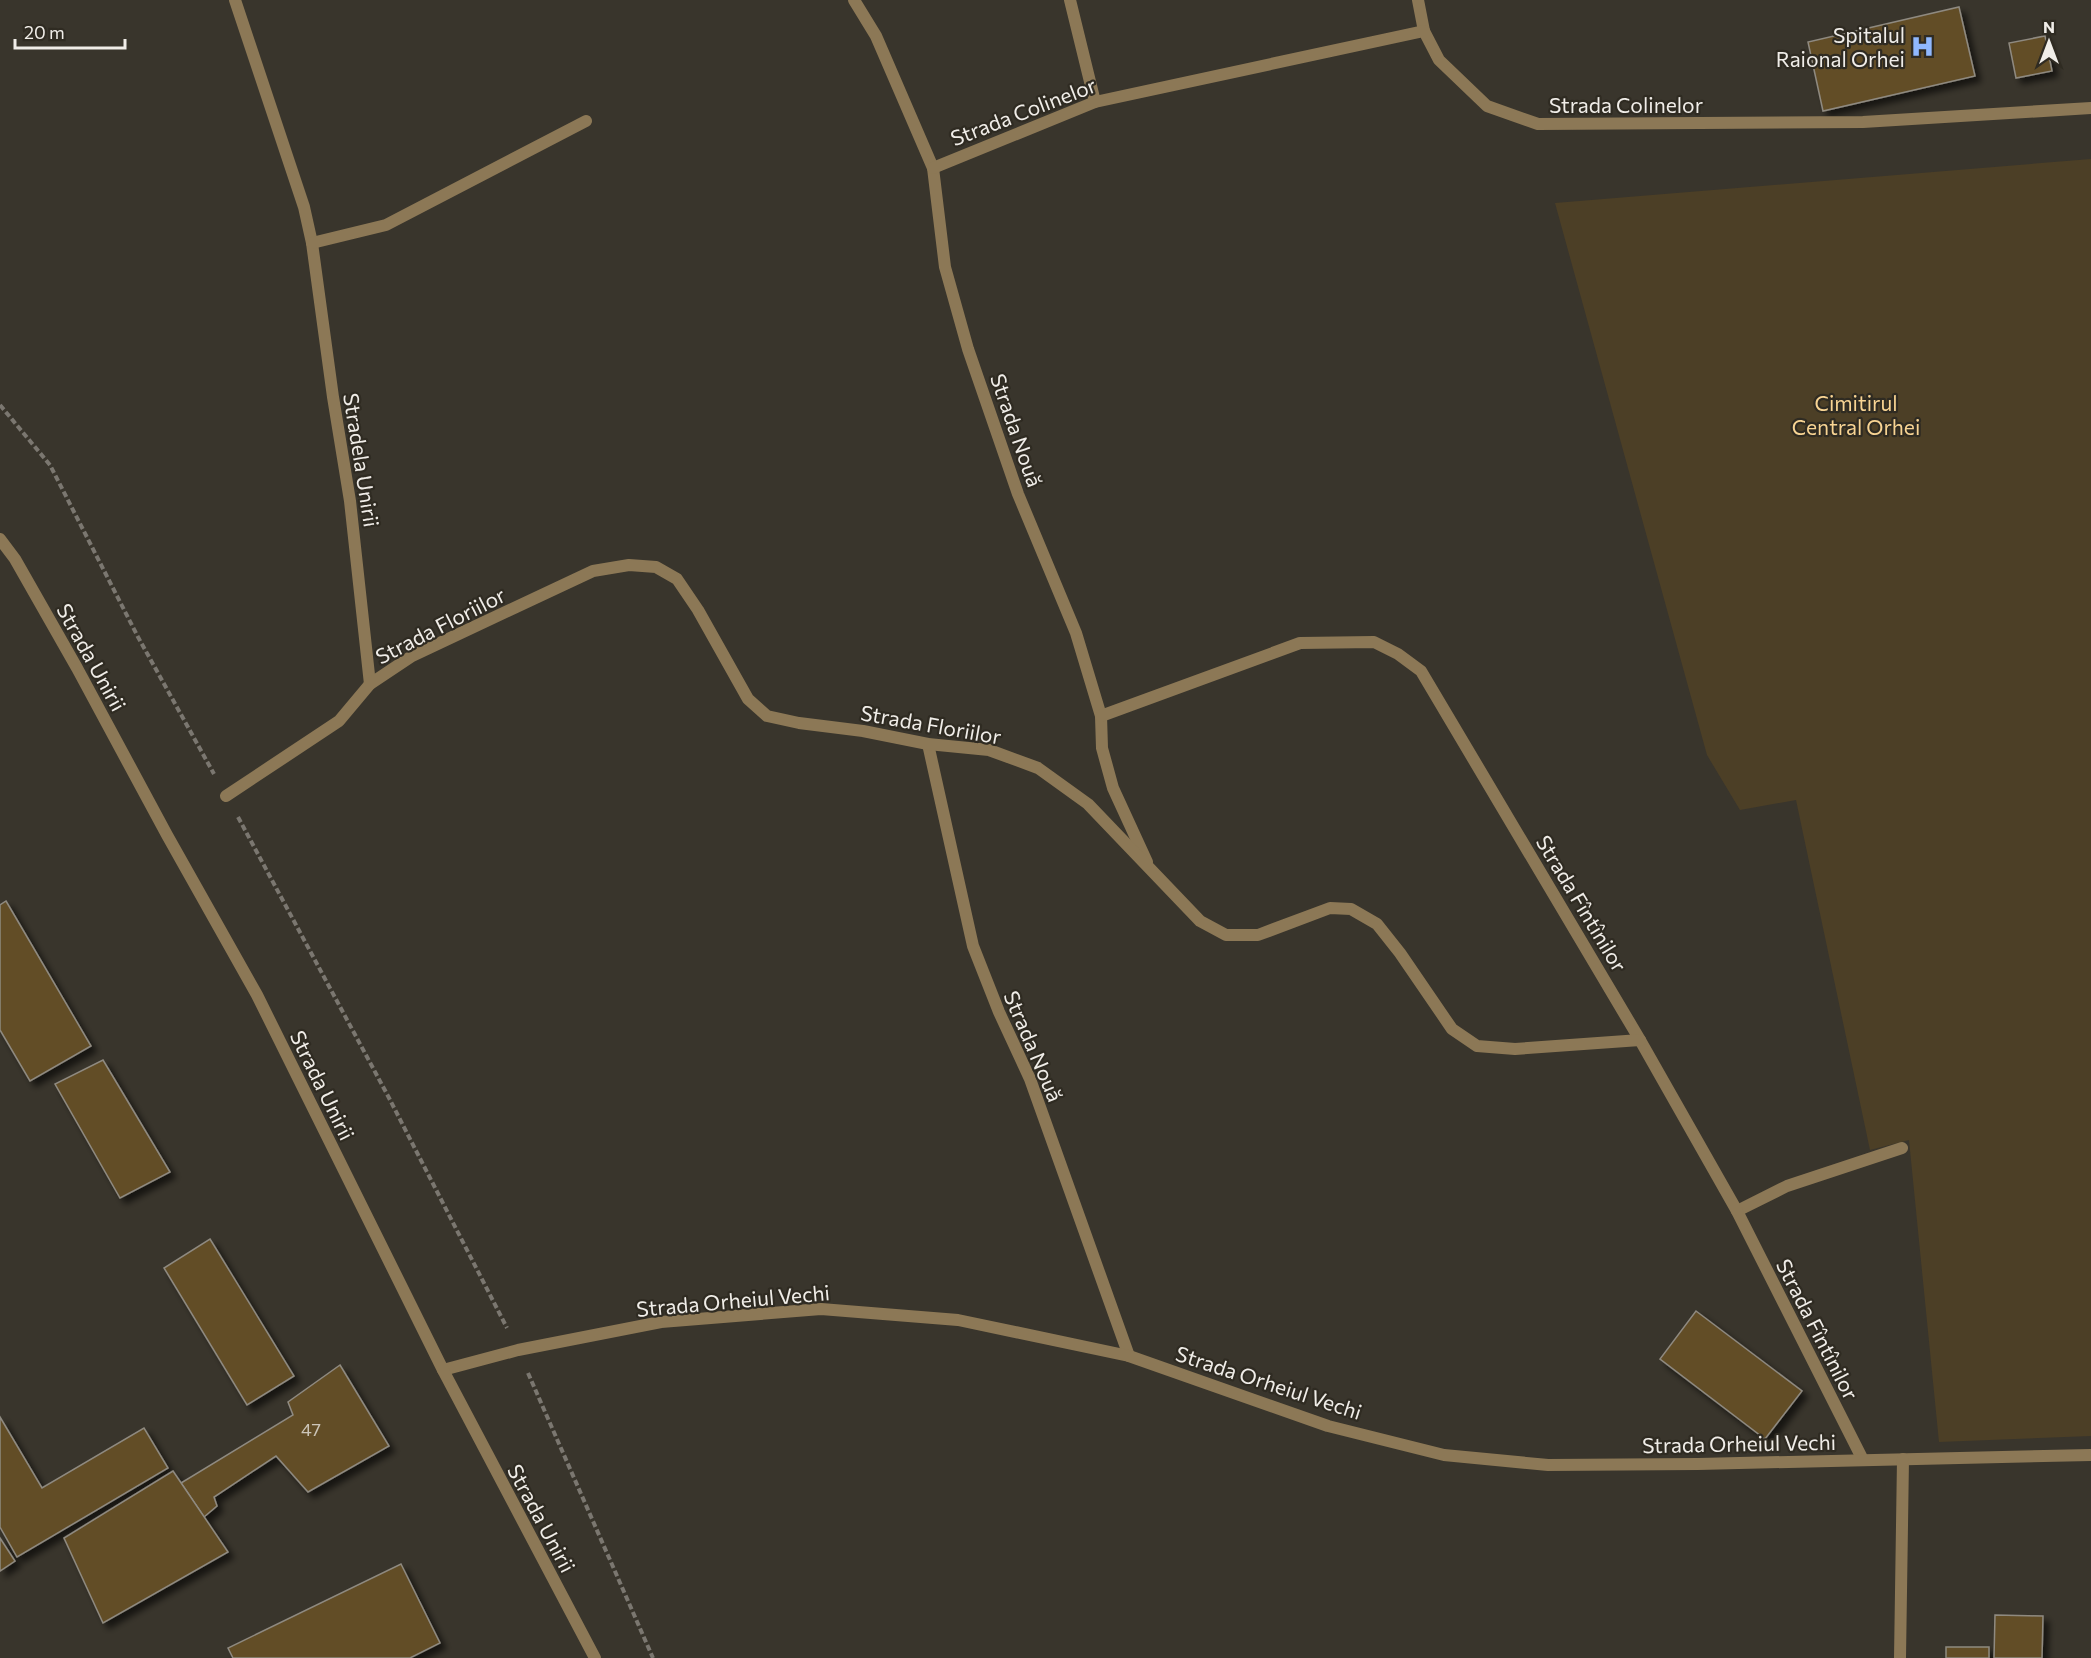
<svg xmlns="http://www.w3.org/2000/svg" width="2091" height="1658" font-family="Commissioner,sans-serif">
  <defs>
    <filter id="shadow"><feDropShadow dx="5.5" dy="5.5" stdDeviation="3" flood-color="#0009"/></filter>
  </defs>
  <rect width="100%" height="100%" fill="#39352c"/>
  <path fill="#4c3f26" d="M2091,159V1436L1939,1442L1909,1140L1870,1150L1796,800L1740,810L1707,755L1555,203Z"/>
  <g fill="#624d27" stroke="#8f8a80" stroke-width="1.5" filter="url(#shadow)">
    <path d="M1959,7L1975,76L1823,111L1808,42Z"/>
    <path d="M2045,36L2052,71L2016,78L2009,43Z"/>
    <path d="M6,901L91,1046L30,1081L0,1030V905Z"/>
    <path d="M103,1060L170,1172L120,1198L55,1084Z"/>
    <path d="M210,1239L294,1376L247,1405L164,1268Z"/>
    <path d="M1696,1311L1802,1391L1765,1439L1660,1359Z"/>
    <path d="M340,1365L389,1446L308,1492L276,1456L214,1497L217,1506L204,1517L181,1483L293,1415L288,1402Z"/>
    <path d="M0,1417L42,1488L144,1428L168,1468L17,1557L0,1527Z"/>
    <path d="M173,1471L228,1552L103,1623L64,1538Z"/>
    <path d="M0,1538L15,1561L0,1571Z"/>
    <path d="M401,1564L440,1643L410,1658H233L228,1648Z"/>
    <path d="M1995,1615L2043,1616L2042,1658H1994Z"/>
    <rect x="1946" y="1647" width="43" height="11"/>
  </g>
  <g fill="none" stroke-linecap="round" stroke-linejoin="round">
    <g stroke="#7b7770" stroke-width="4" stroke-dasharray="6 3" stroke-linecap="butt">
      <path d="M0,405L50,465L138,637L214,774"/>
      <path d="M238,817L388,1096L507,1328"/>
      <path d="M528,1373L653,1658"/>
    </g>
    <path stroke="#8c7856" stroke-width="12" d="M1737,1211L1787,1186L1902,1148"/>
    <g stroke="#8c7856" stroke-width="12">
      <path d="M235,0L304,207L312,243L333,397L350,501L370,684"/>
      <path d="M854,0L876,36L933,168L945,267L968,349L1018,494L1076,633L1101,716L1102,748L1113,788L1147,862"/>
      <path d="M1070,0L1095,102"/>
      <path d="M1418,0L1424,31"/>
      <path d="M933,168L1095,102L1424,31L1439,60L1487,106L1538,124L1863,122L2091,108"/>
      <path d="M312,243L386,225L586,121"/>
      <path d="M1101,716L1300,643L1374,642L1398,654L1421,671L1640,1040L1737,1211L1863,1460"/>
      <path d="M928,744L973,946L999,1012L1030,1079L1129,1356"/>
      <path d="M226,796L339,721L370,684L412,656L593,571L629,565L656,567L677,579L698,610L748,699L767,716L799,723L863,731L928,744L989,750L1038,768L1088,804L1200,921L1226,935H1258L1330,908L1351,909L1377,924L1400,953L1452,1029L1477,1046L1515,1049L1640,1040"/>
      <path d="M443,1370L518,1350L661,1322L821,1309L958,1320L1129,1356L1328,1426L1444,1455L1548,1465L1698,1464L2091,1455"/>
      <path d="M1900,1658L1903,1459"/>
    </g>
    <path stroke="#8c7856" stroke-width="12" d="M0,539L15,559L77,668L167,835L257,995L443,1370L595,1658"/>
  </g>
  <defs>
    <symbol id="hospital-bare" viewBox="-9 -9 18 18"><path d="M-5-5h3v3.5h4V-5h3V5h-3V1.5h-4V5h-3Z" fill="#90b8fd" stroke="#2f2b22" stroke-width="2.5" paint-order="stroke"/></symbol>
  </defs>
  <g fill-rule="evenodd">
    <use href="#hospital-bare" x="1906" y="30" width="33" height="33"/>
  </g>
  <g text-anchor="middle" dominant-baseline="central" stroke-width="4.5" stroke-linejoin="round" paint-order="stroke">
    <g font-size="18" fill="#ccc5b8">
      <text x="311" y="1429">47</text>
    </g>
    <g font-size="21" fill="#f0ede8" stroke="#2f2b22" text-anchor="end">
      <text x="1905" y="34">Spitalul<tspan x="1905" dy="24">Raional Orhei</tspan></text>
    </g>
    <g font-size="21" fill="#f0ede8" stroke="#2f2b22">
      <text x="1626" y="104">Strada Colinelor</text>
      <text transform="translate(1023 111) rotate(-21)">Strada Colinelor</text>
      <text transform="translate(1017 430) rotate(71)">Strada Nouă</text>
      <text transform="translate(362 460) rotate(81)">Stradela Unirii</text>
      <text transform="translate(440 625) rotate(-27)">Strada Floriilor</text>
      <text transform="translate(92 657) rotate(61)">Strada Unirii</text>
      <text transform="translate(931 724) rotate(10)">Strada Floriilor</text>
      <text transform="translate(1582 903) rotate(59)">Strada Fîntînilor</text>
      <text transform="translate(1034 1046) rotate(67)">Strada Nouă</text>
      <text transform="translate(323 1085) rotate(64)">Strada Unirii</text>
      <text transform="translate(733 1300) rotate(-5)">Strada Orheiul Vechi</text>
      <text transform="translate(1818 1329) rotate(63)">Strada Fîntînilor</text>
      <text transform="translate(1269 1382) rotate(18)">Strada Orheiul Vechi</text>
      <text transform="translate(1739 1443) rotate(-1)">Strada Orheiul Vechi</text>
      <text transform="translate(542 1518) rotate(62)">Strada Unirii</text>
    </g>
    <g font-size="21" fill="#f8d493" stroke="#2f2b22">
      <text x="1856" y="402">Cimitirul<tspan x="1856" dy="24">Central Orhei</tspan></text>
    </g>
  </g>
  <g transform="translate(2049 42)" stroke="#2f2b22" stroke-width="4.5" paint-order="stroke">
  <path d="M0-4.5L10 22L0 15L-10 22Z" fill="#f0ede8"/>
  <text y="-9" font-size="16" font-weight="bold" text-anchor="middle" fill="#f0ede8">N</text>
  </g>
  <path d="M15 39v9h110v-9" fill="none" stroke="#f0ede8" stroke-width="3"/>
  <text x="24" y="39" font-size="18" fill="#f0ede8" stroke="#2f2b22" stroke-width="4.5" paint-order="stroke">20 m</text>
</svg>
